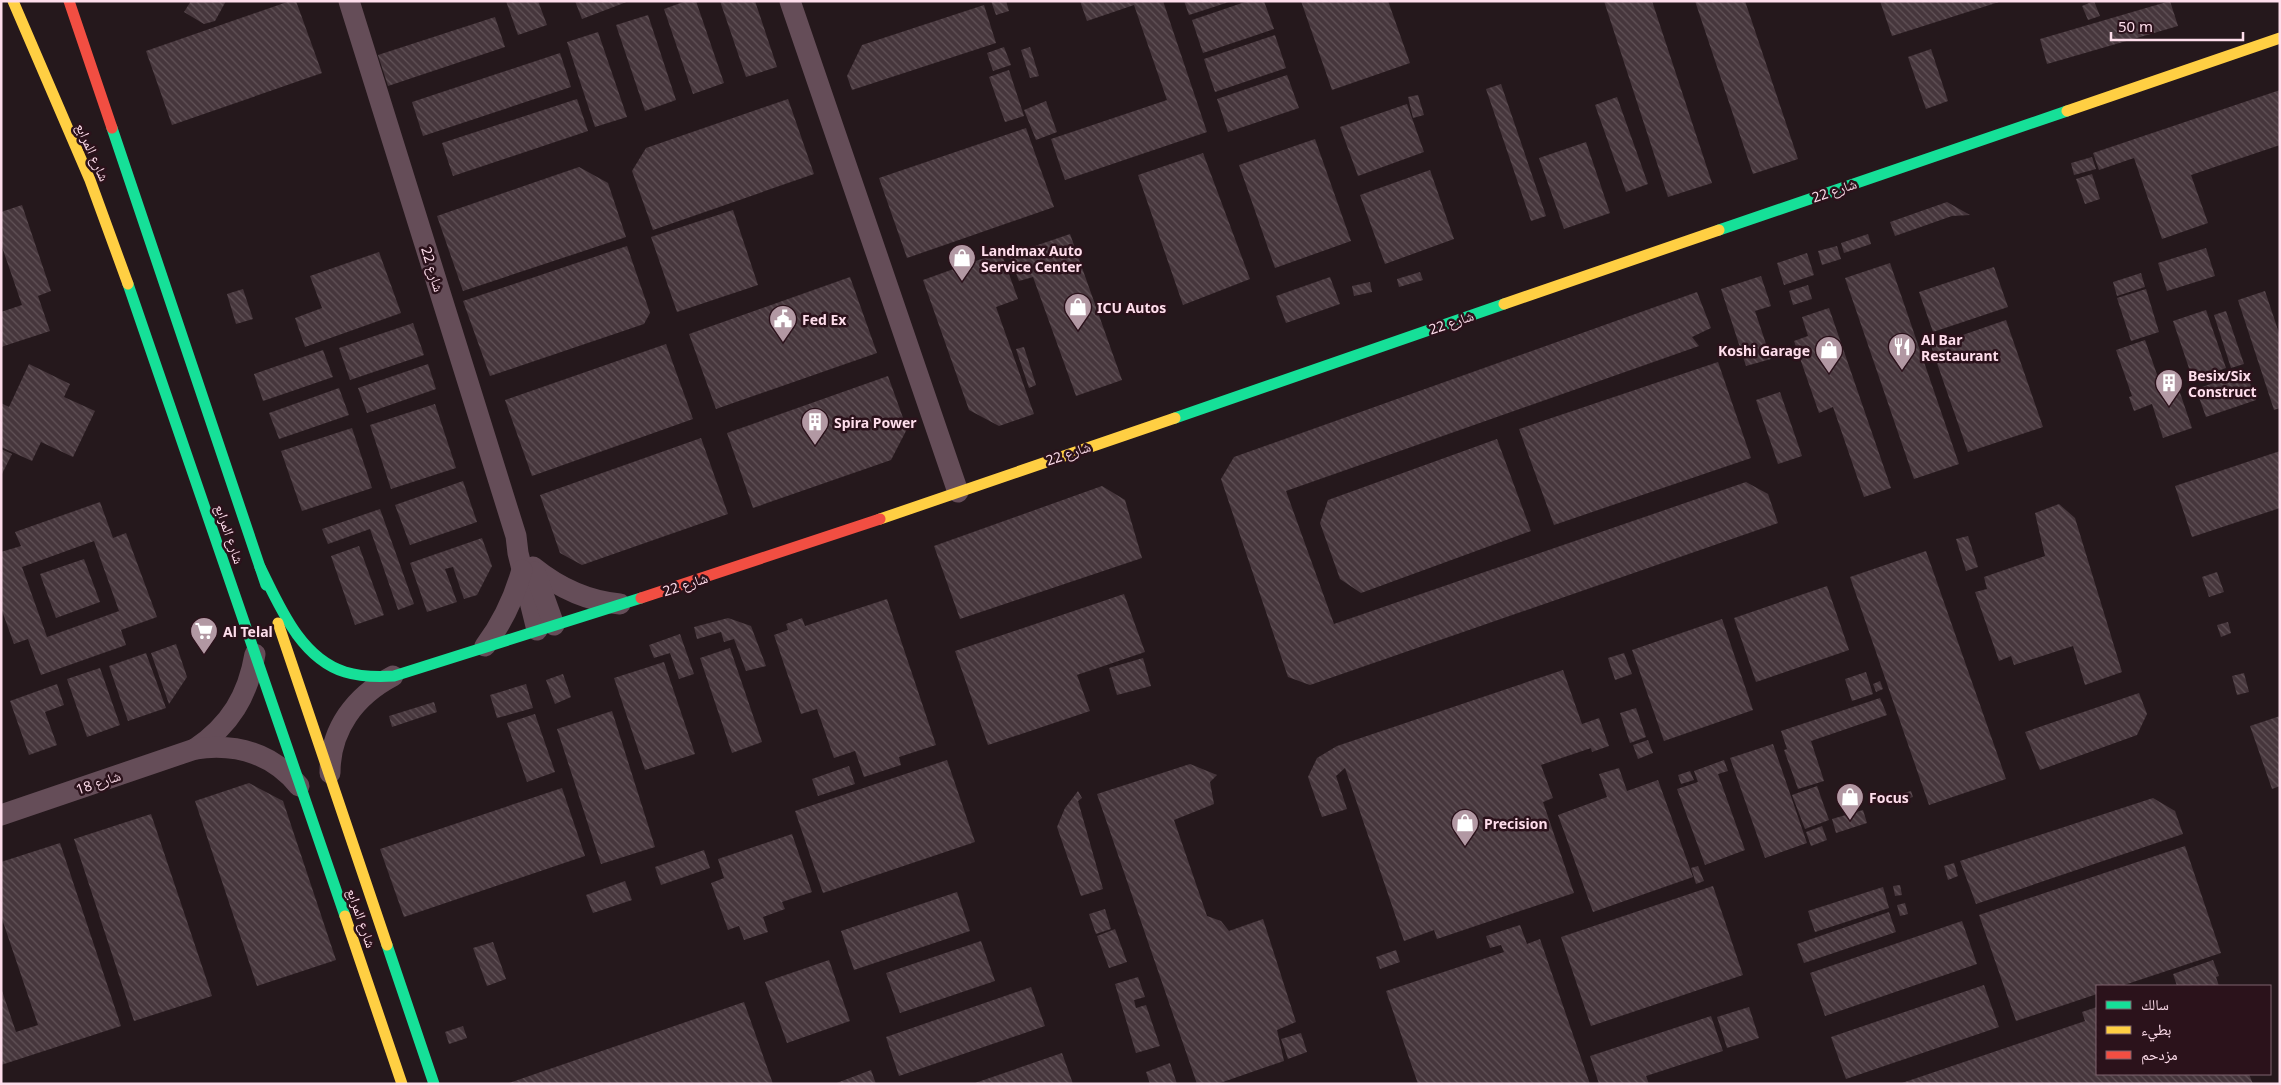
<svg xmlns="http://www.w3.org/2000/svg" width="2281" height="1085" font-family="'Noto Sans','Noto Naskh Arabic',sans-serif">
  <defs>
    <pattern id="building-back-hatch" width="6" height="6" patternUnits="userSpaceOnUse" patternTransform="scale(1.25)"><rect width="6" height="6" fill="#46363c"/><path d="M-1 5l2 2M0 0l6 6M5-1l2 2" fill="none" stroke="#625358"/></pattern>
  </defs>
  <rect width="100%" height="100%" fill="#25181c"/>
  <g fill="url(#building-back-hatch)" fill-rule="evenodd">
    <path d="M191,1H226L215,21L204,24L184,12Z"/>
    <path d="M290,1H296L322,73L172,125L146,51Z"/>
    <path d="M506,1H538L547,25L518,35Z"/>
    <path d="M575,1H629L582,19Z"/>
    <path d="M686,1H696L724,83L693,94L664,9Z"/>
    <path d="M720,1H755L777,67L746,77Z"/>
    <path d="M991,1H1006L1009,11L996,15Z"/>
    <path d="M1080,1H1163L1207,132L1065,180L1051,139L1167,100L1134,5L1087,21Z"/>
    <path d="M1184,1H1229V2L1189,15Z"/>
    <path d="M1248,1H1264L1274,29L1203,53L1192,20Z"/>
    <path d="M1301,1H1388L1410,63L1332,90Z"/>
    <path d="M1604,1H1652L1712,183L1668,197Z"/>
    <path d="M1695,1H1745L1798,159L1753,174Z"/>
    <path d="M1880,1H1999V2L1892,36Z"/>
    <path d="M2094,1L2100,16L2088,20L2082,6Z"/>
    <path d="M2170,1L2178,26L2047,64L2040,39Z"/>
    <path d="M984,5L996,43L852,90L847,76L862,45Z"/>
    <path d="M648,15L676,100L645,111L616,25Z"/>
    <path d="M495,17L505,47L388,86L378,55Z"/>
    <path d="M598,32L627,117L595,127L567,42Z"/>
    <path d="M1275,35L1286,68L1215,92L1204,59Z"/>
    <path d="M1004,47L1011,65L993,71L987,53Z"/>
    <path d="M1030,47L1039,76L1030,78L1021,50Z"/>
    <path d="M1931,49L1948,101L1926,109L1908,57Z"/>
    <path d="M560,53L571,87L423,136L412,102Z"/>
    <path d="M1009,70L1024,116L1005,122L989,77Z"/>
    <path d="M1287,75L1299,108L1228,132L1217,99Z"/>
    <path d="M1501,84L1546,216L1531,221L1486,89Z"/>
    <path d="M2280,90V145L2191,175L2208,223L2162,239L2134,158L2099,170L2093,153Z"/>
    <path d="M1418,95L1424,115L1413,118L1408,97Z"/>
    <path d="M1617,97L1648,184L1626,192L1595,105Z"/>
    <path d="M577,99L588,131L453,176L442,143Z"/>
    <path d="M788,99L814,174L653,230L632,171L646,148Z"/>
    <path d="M1046,101L1057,132L1036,140L1024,110Z"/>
    <path d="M1407,104L1424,152L1358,176L1340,127Z"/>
    <path d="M1026,128L1054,207L907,258L879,178Z"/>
    <path d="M1315,139L1351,241L1275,268L1239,165Z"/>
    <path d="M1586,142L1610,213L1564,229L1539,158Z"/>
    <path d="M1203,153L1250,279L1183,305L1138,175Z"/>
    <path d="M2092,157L2096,169L2074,175L2071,163Z"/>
    <path d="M579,167L608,183L626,237L463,291L437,216Z"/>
    <path d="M1430,170L1454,239L1385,264L1360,195Z"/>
    <path d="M2092,174L2100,199L2085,204L2076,179Z"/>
    <path d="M1947,202L1970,215L1952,216L1895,236L1890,222Z"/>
    <path d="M22,205L51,291L38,296L50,331L1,347V312L22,305L1,244V212Z"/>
    <path d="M733,210L758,285L677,312L651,237Z"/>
    <path d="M1070,234L1122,380L1076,396L1033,277L1019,281L1009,255Z"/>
    <path d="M1868,234L1871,244L1844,253L1841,243Z"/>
    <path d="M627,246L650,313L644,324L490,376L463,301Z"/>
    <path d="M1837,246L1841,259L1822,265L1818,251Z"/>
    <path d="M2206,248L2215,276L2167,291L2158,263Z"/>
    <path d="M379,252L401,313L305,347L295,318L322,308L310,276Z"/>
    <path d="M1001,252L1018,299L996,307L1034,414L999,426L969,410L923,280Z"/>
    <path d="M1807,253L1814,275L1784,285L1777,263Z"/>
    <path d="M1890,263L1959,464L1914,479L1845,278Z"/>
    <path d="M1994,267L2008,307L1933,332L1919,292Z"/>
    <path d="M1420,272L1423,280L1399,287L1397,279Z"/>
    <path d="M2141,273L2145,287L2117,296L2113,282Z"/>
    <path d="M1761,276L1771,306L1755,311L1771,359L1746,366L1721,289Z"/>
    <path d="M850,277L877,353L716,409L689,334Z"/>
    <path d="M1330,277L1340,304L1286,323L1276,296Z"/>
    <path d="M1370,282L1372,292L1354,296L1352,286Z"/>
    <path d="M1808,285L1812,299L1793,305L1789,291Z"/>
    <path d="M243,289L253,319L236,324L227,294Z"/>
    <path d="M2146,289L2159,332L2131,341L2117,298Z"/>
    <path d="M2265,291L2280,336V408L2274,410L2238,300Z"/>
    <path d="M1697,292L1711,328L1692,337L1699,346L1286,491L1334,624L1746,482L1768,494L1778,523L1310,685L1288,677L1221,479L1234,457Z"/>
    <path d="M1829,308L1891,488L1864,497L1833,407L1819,413L1794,341L1808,336L1802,317Z"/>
    <path d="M2206,310L2226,368L2193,380L2173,321Z"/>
    <path d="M2226,311L2244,364L2231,368L2214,315Z"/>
    <path d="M2006,320L2043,427L1968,452L1931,346Z"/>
    <path d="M413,323L424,355L350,380L339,348Z"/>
    <path d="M2145,340L2161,386L2176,381L2192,428L2163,438L2152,404L2134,411L2129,397L2132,396L2116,350Z"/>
    <path d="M666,344L693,419L532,476L505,400Z"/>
    <path d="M1024,347L1036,385L1029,388L1016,349Z"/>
    <path d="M323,350L333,377L263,401L254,374Z"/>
    <path d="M1718,362L1751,458L1554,525L1519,429Z"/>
    <path d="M29,364L70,384L64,397L95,411L73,457L41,442L32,461L1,447V403L9,407Z"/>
    <path d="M428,364L436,389L367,413L358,388Z"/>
    <path d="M2246,372L2256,400L2206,417L2196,389Z"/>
    <path d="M888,376L907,429L891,460L753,508L727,433Z"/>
    <path d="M339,388L349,415L279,439L269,413Z"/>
    <path d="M1780,392L1802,456L1778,464L1756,400Z"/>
    <path d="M435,404L456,468L391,489L370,425Z"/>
    <path d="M352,428L372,488L302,511L281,451Z"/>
    <path d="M701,438L728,514L582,565L560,553L540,495Z"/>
    <path d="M1497,439L1531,531L1361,593L1340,579L1320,523L1328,500Z"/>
    <path d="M1,449L12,454L1,476Z"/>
    <path d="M2280,451V508L2192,537L2175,486Z"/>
    <path d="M463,481L477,522L410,545L395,505Z"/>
    <path d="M1102,486L1125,500L1142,558L960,619L934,546Z"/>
    <path d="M100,502L113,538L126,533L157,617L121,630L126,645L41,675L28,639L14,644L1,608V552L21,546L15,532ZM94,541L119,611L47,637L22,567Z"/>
    <path d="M2059,504L2075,518L2122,672L2085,685L2073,646L2014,665L2011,656L1999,661L1975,592L1987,589L1984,577L2045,556L2035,513Z"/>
    <path d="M380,509L414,604L398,610L370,529L328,544L322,529Z"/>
    <path d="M1968,536L1978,567L1966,571L1956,539Z"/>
    <path d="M482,538L492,566L477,595L464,599L453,567L445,569L457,602L427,612L410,563Z"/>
    <path d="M359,546L384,615L355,625L331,556Z"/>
    <path d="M1926,551L2006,779L1929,805L1850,577Z"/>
    <path d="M84,559L100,602L56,618L40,574Z"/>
    <path d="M2217,572L2224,592L2209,597L2202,577Z"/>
    <path d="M1827,586L1849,650L1756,682L1734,618Z"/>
    <path d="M1124,594L1145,652L1077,675L1090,711L988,745L955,651Z"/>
    <path d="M887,599L936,745L899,757L901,765L864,777L855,751L834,758L817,709L801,714L774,635L788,630L786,624L802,618L805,626Z"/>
    <path d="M728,618L751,626L766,666L746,671L734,639L724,642L721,632L697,639L694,627Z"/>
    <path d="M1722,619L1753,710L1664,741L1632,650Z"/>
    <path d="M2228,622L2231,633L2221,637L2217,625Z"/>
    <path d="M680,634L694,674L679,679L670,653L654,658L649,645Z"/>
    <path d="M176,644L187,677L169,704L151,653Z"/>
    <path d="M730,648L762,742L732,753L700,658Z"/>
    <path d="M146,653L166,708L128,721L109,666Z"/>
    <path d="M1624,653L1632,674L1615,680L1608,658Z"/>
    <path d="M1143,658L1151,686L1117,695L1109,668Z"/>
    <path d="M664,662L695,754L645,770L614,678Z"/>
    <path d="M100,668L120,725L87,737L67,679Z"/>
    <path d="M1563,670L1582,724L1599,718L1609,746L1592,752L1591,748L1541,765L1553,798L1543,802L1574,893L1437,939L1434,930L1404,941L1345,768L1336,776L1347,809L1322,817L1308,777L1317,758L1337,746Z"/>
    <path d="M1866,672L1873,694L1852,701L1845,679Z"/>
    <path d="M2244,673L2249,692L2237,695L2232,676Z"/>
    <path d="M563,674L571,697L555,704L546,680Z"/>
    <path d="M1880,681L1883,689L1876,692L1873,684Z"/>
    <path d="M57,684L64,705L45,712L57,745L29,755L10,701Z"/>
    <path d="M526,684L533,708L497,718L490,695Z"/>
    <path d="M2139,693L2147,714L2137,735L2040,770L2025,732Z"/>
    <path d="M1880,698L1887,715L1811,741L1824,781L1798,789L1784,750L1787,749L1781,731Z"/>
    <path d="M434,702L437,712L392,727L389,716Z"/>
    <path d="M1636,708L1646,737L1630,743L1620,713Z"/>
    <path d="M612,711L655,847L601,864L557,729Z"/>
    <path d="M535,714L555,772L527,782L507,723Z"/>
    <path d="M2280,716V786L2272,789L2250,726Z"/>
    <path d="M1648,740L1653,753L1638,759L1633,745Z"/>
    <path d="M1773,744L1807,843L1765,858L1730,758Z"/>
    <path d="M947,760L975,842L823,893L795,811Z"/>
    <path d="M1724,760L1728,771L1718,774L1745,850L1705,865L1677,789L1698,782L1694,771Z"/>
    <path d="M1190,764L1217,775L1210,782L1214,804L1174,820L1207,916L1221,921L1229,931L1263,919L1296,1022L1277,1030L1284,1061L1217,1084H1197L1097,794Z"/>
    <path d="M849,766L855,784L818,796L812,779Z"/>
    <path d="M1619,768L1627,791L1658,780L1693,877L1593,912L1558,815L1607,797L1599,774Z"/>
    <path d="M1690,771L1694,780L1681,784L1678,775Z"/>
    <path d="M249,783L283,801L336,960L257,986L195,801Z"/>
    <path d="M1817,786L1829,820L1805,829L1792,795Z"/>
    <path d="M562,788L585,856L404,917L380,849Z"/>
    <path d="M1078,791L1082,798L1078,801L1103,889L1081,896L1057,827L1065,808Z"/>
    <path d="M1911,791L1913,797L1897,802L1896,795Z"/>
    <path d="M2153,798L2175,811L2183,834L1976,904L1960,861Z"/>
    <path d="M1863,810L1867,823L1836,833L1832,819Z"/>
    <path d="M151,814L212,996L134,1021L74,839Z"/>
    <path d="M1822,826L1827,840L1811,846L1806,832Z"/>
    <path d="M792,834L812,892L782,902L785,909L763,917L768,932L744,940L739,926L728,930L711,883L724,878L718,859Z"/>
    <path d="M60,843L121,1026L1,1065V988L16,1032L38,1025L1,916V862Z"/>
    <path d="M2185,846L2221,953L2121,986H2097V994L2016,1021L1979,915Z"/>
    <path d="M704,850L710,868L661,885L655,867Z"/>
    <path d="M1954,863L1958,876L1948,880L1944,866Z"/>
    <path d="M1698,866L1704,881L1696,884L1691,868Z"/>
    <path d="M625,881L632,900L593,913L586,895Z"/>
    <path d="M1900,885L1902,895L1895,896L1893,886Z"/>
    <path d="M1713,886L1743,975L1591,1026L1561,937Z"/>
    <path d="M1883,887L1889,908L1815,932L1808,911Z"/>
    <path d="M957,892L970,931L854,970L841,931Z"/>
    <path d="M1905,903L1908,914L1900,916L1897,905Z"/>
    <path d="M1105,909L1111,929L1096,934L1089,914Z"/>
    <path d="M1889,912L1896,932L1804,963L1797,944Z"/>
    <path d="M1962,921L1977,964L1825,1016L1810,973Z"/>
    <path d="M1520,925L1527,944L1540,939L1590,1084H1418L1386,991L1504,952L1501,945L1490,948L1486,936Z"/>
    <path d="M1115,929L1127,962L1109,968L1097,936Z"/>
    <path d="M981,941L995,981L900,1013L886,973Z"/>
    <path d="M493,942L506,979L487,986L473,948Z"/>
    <path d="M1396,950L1400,962L1380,969L1376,957Z"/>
    <path d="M829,960L850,1021L787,1043L765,982Z"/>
    <path d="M2213,960L2219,976L2216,977L2219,986H2177L2173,974Z"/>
    <path d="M1138,977L1145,997L1134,1000L1136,1008L1146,1005L1160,1046L1136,1053L1115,984Z"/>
    <path d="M1984,985L1999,1027L1846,1079L1831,1037Z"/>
    <path d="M1031,987L1045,1026L899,1076L886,1037Z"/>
    <path d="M744,1002L773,1084H509V1083Z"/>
    <path d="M1749,1007L1759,1038L1727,1048L1717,1017Z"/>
    <path d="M2097,1007V1074H2249L2253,1084H1899L2085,1021L2082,1012Z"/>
    <path d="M1711,1016L1723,1051L1646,1076L1649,1084H1599L1590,1056Z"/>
    <path d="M463,1026L467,1038L449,1044L445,1032Z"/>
    <path d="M1301,1033L1307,1052L1288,1059L1281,1039Z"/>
    <path d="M1062,1053L1073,1084H975V1083Z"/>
    <path d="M1170,1063L1177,1084H1150L1146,1072Z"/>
    <path d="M871,1070L876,1084H834Z"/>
  </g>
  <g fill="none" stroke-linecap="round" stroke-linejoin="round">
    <g stroke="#654d58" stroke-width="21">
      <path d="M349,1L516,536L518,553L537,630"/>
      <path d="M790,1L958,492"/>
      <path d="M533,567C559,588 586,601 620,604"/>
      <path d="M535,572L554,625"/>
      <path d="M485,646C503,622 514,598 522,570"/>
      <path d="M195,749C230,725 248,696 255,654"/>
      <path d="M330,773C330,729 355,696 393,676"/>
      <path d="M1,815L195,749C236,743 272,753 299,786"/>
    </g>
    <g stroke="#16e098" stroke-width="11">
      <path d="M112,128L266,585"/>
      <path d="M1719,230L2067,111"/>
      <path d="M128,284L345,916"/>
      <path d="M1175,418L1504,304"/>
      <path d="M260,567C279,605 300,658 345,672C361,677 377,677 394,676L641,598"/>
      <path d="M387,945L434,1084"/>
    </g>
    <g stroke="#ffcf43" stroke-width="11">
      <path d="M13,1L90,180L128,284"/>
      <path d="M2067,111L2280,38"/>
      <path d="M1504,304L1719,230"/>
      <path d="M880,519L1175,418"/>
      <path d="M278,623L387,945"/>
      <path d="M345,916L402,1084"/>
    </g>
    <g stroke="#f24e42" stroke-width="11">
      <path d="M69,1L112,128"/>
      <path d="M641,598L880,519"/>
    </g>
  </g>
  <defs>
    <symbol id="shop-pin" viewBox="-11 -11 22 30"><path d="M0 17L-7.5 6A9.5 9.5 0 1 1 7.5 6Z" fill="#b298a3" stroke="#2b121b"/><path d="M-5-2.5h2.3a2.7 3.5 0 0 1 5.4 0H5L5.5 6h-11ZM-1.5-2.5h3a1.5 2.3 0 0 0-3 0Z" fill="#fff"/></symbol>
    <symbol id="civic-pin" viewBox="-11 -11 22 30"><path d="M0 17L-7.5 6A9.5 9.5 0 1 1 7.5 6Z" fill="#b298a3" stroke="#2b121b"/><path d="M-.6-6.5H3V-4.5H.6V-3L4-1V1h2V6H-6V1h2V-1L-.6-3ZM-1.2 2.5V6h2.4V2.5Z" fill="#fff"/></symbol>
    <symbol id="restaurant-pin" viewBox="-11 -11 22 30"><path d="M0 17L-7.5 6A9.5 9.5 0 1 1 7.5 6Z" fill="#b298a3" stroke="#2b121b"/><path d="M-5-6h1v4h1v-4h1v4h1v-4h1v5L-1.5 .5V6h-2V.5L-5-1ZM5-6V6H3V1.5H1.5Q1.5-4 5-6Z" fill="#fff"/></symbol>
    <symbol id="building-pin" viewBox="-11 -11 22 30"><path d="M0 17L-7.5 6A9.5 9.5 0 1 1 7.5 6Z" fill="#b298a3" stroke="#2b121b"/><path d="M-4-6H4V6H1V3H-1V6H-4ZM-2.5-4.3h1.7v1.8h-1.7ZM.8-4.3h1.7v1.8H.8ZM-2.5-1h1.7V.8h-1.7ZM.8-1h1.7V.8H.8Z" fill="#fff"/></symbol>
    <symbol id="supermarket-pin" viewBox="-11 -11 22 30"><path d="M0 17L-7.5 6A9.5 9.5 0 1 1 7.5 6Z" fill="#b298a3" stroke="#2b121b"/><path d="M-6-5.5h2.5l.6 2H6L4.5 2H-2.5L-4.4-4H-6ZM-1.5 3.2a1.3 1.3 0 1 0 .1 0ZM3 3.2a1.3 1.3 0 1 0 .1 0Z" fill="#fff"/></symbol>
  </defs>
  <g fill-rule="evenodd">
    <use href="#shop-pin" x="946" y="242" width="32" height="43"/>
    <use href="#shop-pin" x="1062" y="291" width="32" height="43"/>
    <use href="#civic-pin" x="767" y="303" width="32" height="43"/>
    <use href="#restaurant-pin" x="1886" y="331" width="32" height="43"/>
    <use href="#shop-pin" x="1813" y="334" width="32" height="43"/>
    <use href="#building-pin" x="2153" y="367" width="32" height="43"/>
    <use href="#building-pin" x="799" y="406" width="32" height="43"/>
    <use href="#supermarket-pin" x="188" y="615" width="32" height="43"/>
    <use href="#shop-pin" x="1834" y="781" width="32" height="43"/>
    <use href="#shop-pin" x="1449" y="807" width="32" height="43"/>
  </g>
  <g text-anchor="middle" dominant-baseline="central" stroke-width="5" stroke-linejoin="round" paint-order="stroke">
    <g font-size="14" fill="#feddeb" stroke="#2b121b">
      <text transform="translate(93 152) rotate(66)">شارع المرابع</text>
      <text transform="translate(1834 190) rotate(-19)">شارع 22</text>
      <text transform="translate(433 269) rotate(73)">شارع 22</text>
      <text transform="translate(1451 322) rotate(-19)">شارع 22</text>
      <text transform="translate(1068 453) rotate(-19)">شارع 22</text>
      <text transform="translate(230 534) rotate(71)">شارع المرابع</text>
      <text transform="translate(685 584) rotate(-18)">شارع 22</text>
      <text transform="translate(98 782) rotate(-19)">شارع 18</text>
      <text transform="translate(362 918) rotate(71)">شارع المرابع</text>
    </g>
    <g font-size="14" font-weight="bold" fill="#feddeb" stroke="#2b121b" text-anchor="start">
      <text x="981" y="250">Landmax Auto<tspan x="981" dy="16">Service Center</tspan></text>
      <text x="1097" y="307">ICU Autos</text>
      <text x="802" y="319">Fed Ex</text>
      <text x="1921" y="339">Al Bar<tspan x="1921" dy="16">Restaurant</tspan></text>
      <text x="1810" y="350" text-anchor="end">Koshi Garage</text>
      <text x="2188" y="375">Besix/Six<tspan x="2188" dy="16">Construct</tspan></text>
      <text x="834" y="422">Spira Power</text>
      <text x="223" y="631">Al Telal</text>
      <text x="1869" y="797">Focus</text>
      <text x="1484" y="823">Precision</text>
    </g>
  </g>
  <rect width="2281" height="1085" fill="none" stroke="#feddeb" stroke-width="5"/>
  <rect x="2096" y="985" width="175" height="90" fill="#2b121b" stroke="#7f636e"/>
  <rect x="2106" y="1001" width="25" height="8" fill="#16e098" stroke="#7f636e"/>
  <text x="2141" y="1010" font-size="15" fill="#feddeb">سالك</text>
  <rect x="2106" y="1026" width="25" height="8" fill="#ffcf43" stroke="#7f636e"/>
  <text x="2141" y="1035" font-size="15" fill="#feddeb">بطيء</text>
  <rect x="2106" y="1051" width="25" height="8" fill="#f24e42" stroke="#7f636e"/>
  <text x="2141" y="1060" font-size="15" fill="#feddeb">مزدحم</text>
  <path d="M2111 32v8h132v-8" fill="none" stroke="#feddeb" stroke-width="2.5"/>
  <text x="2118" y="32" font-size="15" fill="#feddeb" stroke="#2b121b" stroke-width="4" paint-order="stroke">50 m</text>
</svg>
